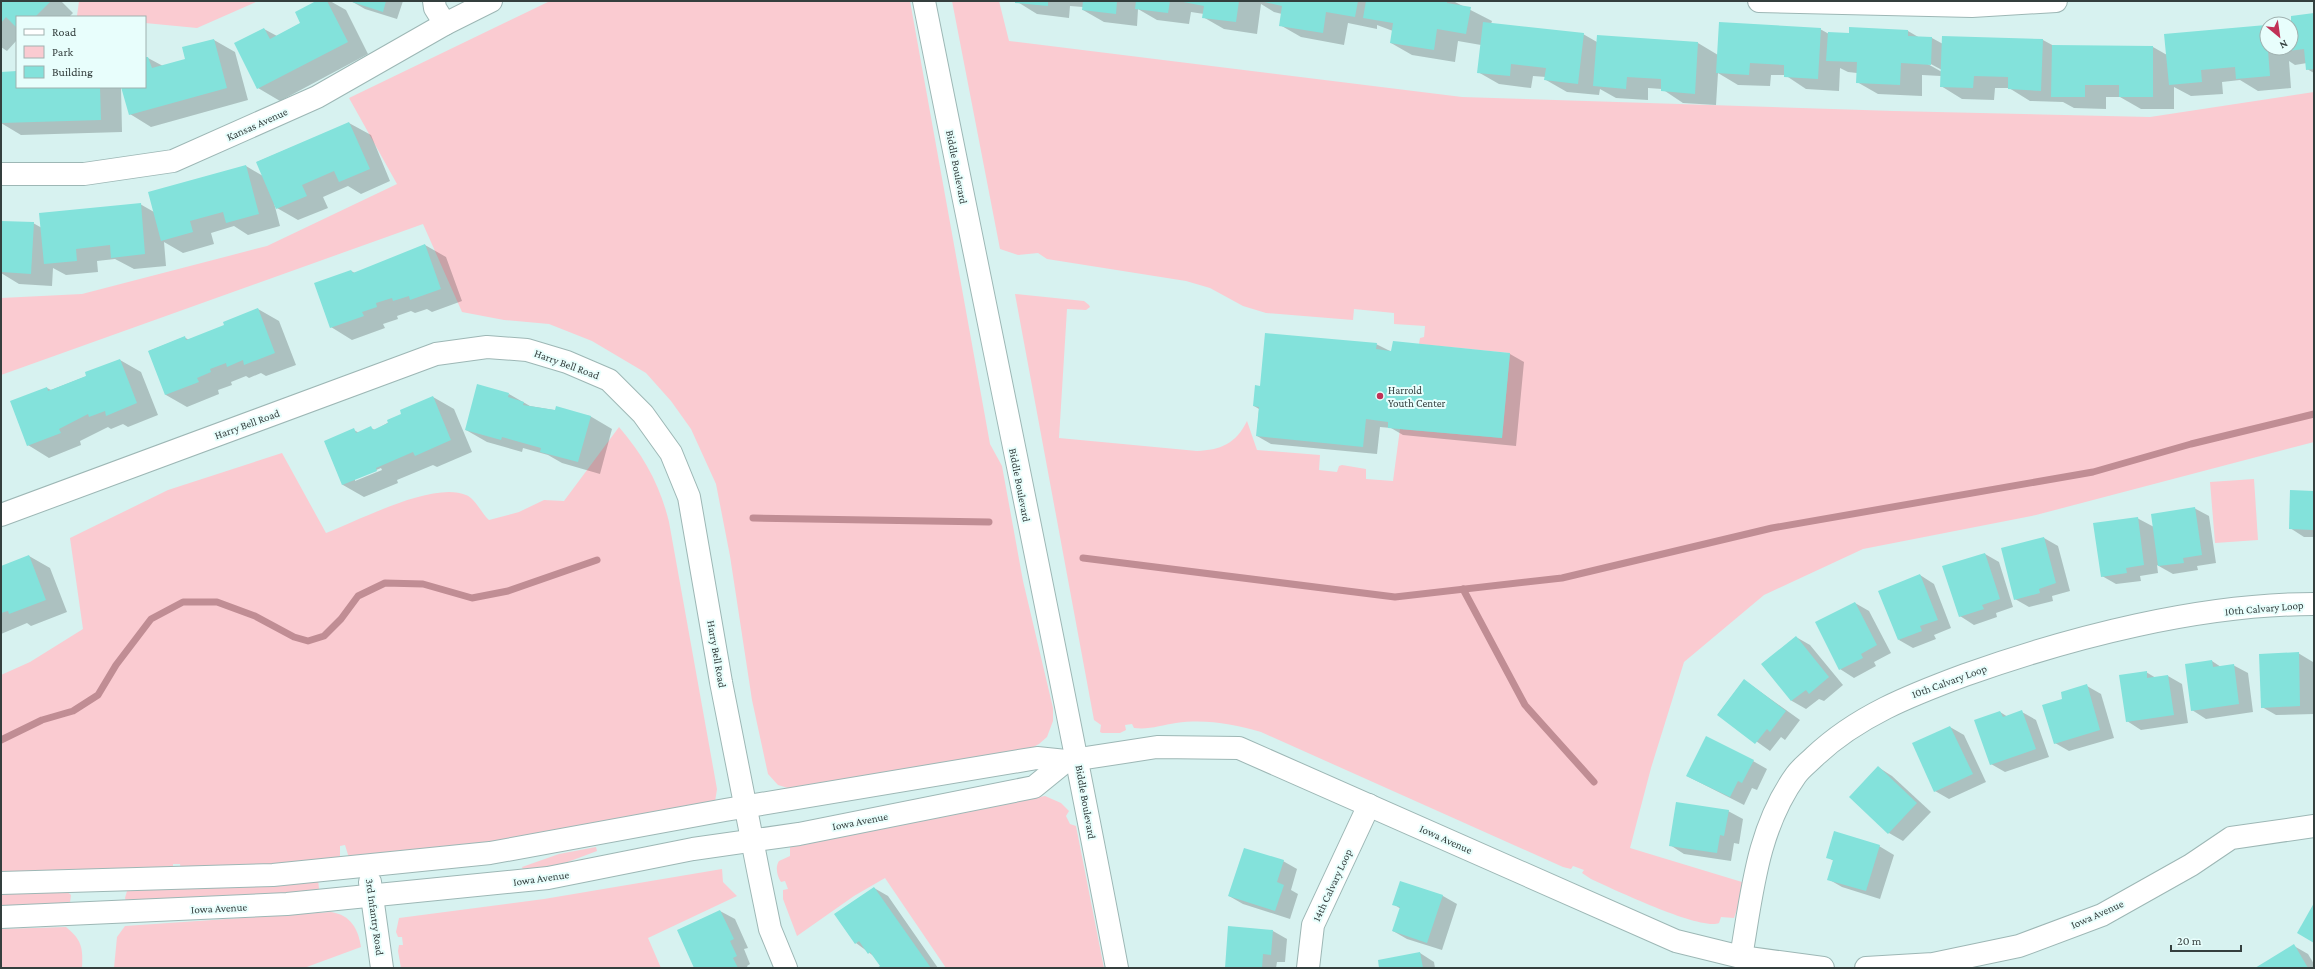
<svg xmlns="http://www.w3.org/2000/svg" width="2315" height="969" font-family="'Crimson Pro',serif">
  <rect width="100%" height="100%" fill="#d7f2f0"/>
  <g fill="#facbd1">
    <path d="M79,1H258L197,28L145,23V17L77,16Z"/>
    <path d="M550,1H910L990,444L1002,466L1023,581L1053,708V721L1047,737L1039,744L1024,752L791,789L778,785L768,774L752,700L730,556L716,484L691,429L671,401L646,373L592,341L549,324L504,320L462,312L423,224L1,375V298L82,294L267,246L397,184L349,98Z"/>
    <path d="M952,1H999L1009,41L1462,97L1894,111L2150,117L2314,92V442L2036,515L1863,549L1764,595L1684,662L1651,768L1630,848L1742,882L1741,898L1734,918L1721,917L1719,923C1701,931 1613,889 1591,879L1582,873L1584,870L1573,866L1571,869L1563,867L1261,732C1233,724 1206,719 1176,723C1162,725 1149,730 1134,728L1132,724L1125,725L1126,730L1120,733H1102L1100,732L1101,725L1094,720L1015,294L1084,301L1089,305L1090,307L1086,310L1067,309L1059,438L1197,451C1220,450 1236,444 1247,421L1257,450L1320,455L1319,470L1337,472L1339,466L1342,465L1366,469V479L1393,481L1400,429L1502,438L1510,353L1419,344L1420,338L1424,337L1425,326L1394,324V313L1354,309L1353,320L1266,313L1243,306L1210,288L1186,281L1047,259L1038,253L1018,255L1000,249Z"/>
    <path d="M619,427C644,456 660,485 669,522L717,789L715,802L476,845L349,858L345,845L340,846V859L253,866L181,869L180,864H173V869L1,877V675L30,662L83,629L70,538L168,490L282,453L326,533C360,520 433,481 466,495C476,499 481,513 489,520L519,512L544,500L564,501Z"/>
    <path d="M2254,479L2258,540L2215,543L2210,482Z"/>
    <path d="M1045,796L1061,803L1069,811L1066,816L1070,824L1076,826L1104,968H946L885,878L854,896L797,936L783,899V890L788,889L785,881L781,882C777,876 775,867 779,861L790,856V846Z"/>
    <path d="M596,847L597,851L557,866L524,872L522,867L559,854Z"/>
    <path d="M722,869L723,882L737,896L648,938L661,968H401L398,951L399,945H403L402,937H398L396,932L399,918L544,899Z"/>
    <path d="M318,879L319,889L304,894L126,901L125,898L127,891L131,889Z"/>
    <path d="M65,890L71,895L70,903L1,909V892Z"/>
    <path d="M331,912C351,915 358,929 361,947L304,968H114L117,937L125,926Z"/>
    <path d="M66,927C82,940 83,948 82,968H1V929Z"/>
  </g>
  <g fill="#0003" fill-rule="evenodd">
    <path d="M1,1H61L73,13L69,17H17V40L7,51L1,47Z"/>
    <path d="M318,1H330L346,10L368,54L280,101L258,88L264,29L277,36L301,23Z"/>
    <path d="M351,1H403L397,19L365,9Z"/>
    <path d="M1016,1H1453L1492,21L1491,24L1583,34L1597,42L1598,36L1698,43L1718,55L1820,29L1829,34H1850V28L1908,31L1920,38H1932L1943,44V37L2043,40L2054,46L2153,47L2167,55L2266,26L2267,48H2291V24H2280L2292,23L2314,14V73L2307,69V63L2295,65L2289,61L2291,88L2258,91L2240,80L2222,82L2223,94L2191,96L2174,87V109H2141L2120,97H2106V109L2074,108L2063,102L2030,101L2009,88H1995L1994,100L1962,99L1941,86V76L1922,75V96L1878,94L1857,82V73L1848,72L1840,68L1839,91L1806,89L1785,75H1771L1770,86L1738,85L1718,73L1716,105L1683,103L1662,89L1648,88V100L1616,98L1600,89L1599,95L1567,92L1546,80V77L1533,76L1531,88L1499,84L1478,72L1481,45L1458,41L1455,62L1412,55L1391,43L1393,31L1377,25V29L1348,23L1344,45L1301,37L1280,25L1282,14L1274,12L1261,4L1257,34L1224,29L1203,17L1204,14L1191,12L1189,24L1157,20L1138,9L1137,26L1104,22L1083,10V7L1070,6L1069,18L1037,14ZM1927,62L1942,70V72L1926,63Z"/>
    <path d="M214,40L235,52L248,100L151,127L130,114L122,87H145V59L148,58L163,66L186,60Z"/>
    <path d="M17,72V87H121L122,132L21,135L1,123V73Z"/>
    <path d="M349,123L371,135L390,181L361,194L348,186L323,197L328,208L298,220L277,208L274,203L280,226L248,235L234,226L211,233L214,244L183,253L164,242L166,266L134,269L115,259L97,261L98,272L66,275L53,268L52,286L19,284L1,273V222L33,223L42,228L140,204L154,212L246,166L263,176L257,162Z"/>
    <path d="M425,245L446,257L462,301L432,312L427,309L415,313L411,311L397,316L398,319L383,324L385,328L352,340L331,327L351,271L355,273Z"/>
    <path d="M258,309L279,321L296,365L266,376L261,373L249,378L246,376L231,382L232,385L218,390L219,394L187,407L166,395L149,351L184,337L189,340L225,326Z"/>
    <path d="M1394,342L1510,354L1524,362L1516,446L1403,435L1391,428L1380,427L1377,454L1271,444L1257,436L1259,409L1254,406L1261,387L1376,344L1392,352Z"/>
    <path d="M120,360L141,372L158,415L128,427L123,424L111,429L108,427L80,441L81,445L49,458L28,445L47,388L51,390L87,376Z"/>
    <path d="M509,394L530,406L590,416L612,429L600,474L562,463L548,455L523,448L522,452L487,442L466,430Z"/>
    <path d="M433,397L454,409L472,452L437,467L433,465L397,480L398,483L364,497L343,485L325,442L354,430L359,433L371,428L375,430ZM381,468L382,470L355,481V479Z"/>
    <path d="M2314,492V537H2304L2290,528Z"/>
    <path d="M2194,508L2209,516L2216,563L2197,566L2198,570L2173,574L2157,565L2158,573L2140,576L2141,581L2116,584L2102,576L2137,518L2154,527Z"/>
    <path d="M2044,538L2058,546L2070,591L2052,596L2053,601L2029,607L2015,599Z"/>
    <path d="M1985,554L1999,562L2013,607L1996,613L1997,617L1974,625L1960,616Z"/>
    <path d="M29,556L50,568L67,612L31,626L27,623L1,634V567Z"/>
    <path d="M1920,575L1934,584L1951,628L1934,635L1936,639L1913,648L1899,640Z"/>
    <path d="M1855,603L1869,611L1891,653L1874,662L1876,666L1854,678L1840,669Z"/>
    <path d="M1796,637L1810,645L1843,685L1824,701L1819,699L1806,709L1792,701L1762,664Z"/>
    <path d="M2298,653L2313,662L2314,714L2276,715L2262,707Z"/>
    <path d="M2212,661L2221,667L2233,665L2248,673L2253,712L2206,719L2192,710Z"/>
    <path d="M2146,672L2156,678L2168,676L2182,684L2188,723L2141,730L2127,721Z"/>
    <path d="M1744,680L1800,720L1785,740L1781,737L1770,751L1718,714Z"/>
    <path d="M2087,686L2101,694L2114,738L2069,751L2055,743L2063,699Z"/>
    <path d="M2000,712L2008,717L2022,712L2036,720L2049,757L2005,772L1991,764Z"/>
    <path d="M1950,727L1964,735L1986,782L1949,799L1935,791Z"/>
    <path d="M1753,761L1767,769L1757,790L1752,788L1744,805L1687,776Z"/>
    <path d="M1878,767L1892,776L1931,812L1903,841L1889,833L1850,797Z"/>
    <path d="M1728,811L1743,819L1739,844L1734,843L1731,861L1684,854L1670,845Z"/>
    <path d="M1879,846L1894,855L1880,899L1842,887L1828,879L1834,861L1827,857Z"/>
    <path d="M1283,861L1297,869L1291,890L1298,894L1290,919L1243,904L1229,896Z"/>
    <path d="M1401,882L1443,896L1457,904L1442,950L1407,939L1393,931L1401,909L1393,904Z"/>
    <path d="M874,888L888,896L938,968H879L882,966L875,957L856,943Z"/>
    <path d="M720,911L735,919L748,948L744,949L750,964L747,966L748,968H695Z"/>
    <path d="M1273,931L1287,939L1285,962H1277L1276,968H1226Z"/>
    <path d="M2294,946L2308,954L2314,964V968H2257Z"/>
    <path d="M1420,953L1434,962L1435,968H1380Z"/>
  </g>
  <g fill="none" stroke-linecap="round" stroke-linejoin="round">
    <g stroke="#c08d94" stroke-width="7">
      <path d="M753,518L989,522"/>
      <path d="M1083,558L1395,597L1562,578L1772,528L2093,472L2191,444L2314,414"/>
      <path d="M1463,589L1525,705L1594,782"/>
      <path d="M1,740L42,720L73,711L98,695L116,665L151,619L183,602H217L255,616L294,637L308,641L324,636L341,619L358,596L385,583L423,584L472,598L508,591L597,560"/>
    </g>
  </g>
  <g fill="#83e2db">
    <path d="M1,1H51L35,17H17V28L6,17L1,23Z"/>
    <path d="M316,1H327L348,42L257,89L234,43L264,28L270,39L300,23L295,12Z"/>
    <path d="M349,1H386L383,12Z"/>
    <path d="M1015,1H1048V6L1015,3Z"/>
    <path d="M1083,1H1117L1116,14L1082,10Z"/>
    <path d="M1136,1H1170L1168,13L1135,9Z"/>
    <path d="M1178,1H1239L1236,22L1202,18L1204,6Z"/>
    <path d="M1260,1H1358L1355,17L1326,12L1323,33L1279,26L1282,6Z"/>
    <path d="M1366,1H1447V3L1471,7L1466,34L1437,29L1434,50L1390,43L1393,23L1363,18Z"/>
    <path d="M2314,13V69L2306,70L2304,49L2273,53V48H2291V24L2280,23L2291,22V16Z"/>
    <path d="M1483,22L1584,33L1578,84L1544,80L1546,68L1511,64L1510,76L1477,73Z"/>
    <path d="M1719,22L1821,28L1818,79L1784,77V65L1750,63L1749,75L1716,73Z"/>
    <path d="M2266,25L2270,76L2236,79L2235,67L2201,70L2202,82L2169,85L2164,34Z"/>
    <path d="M1849,27L1908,30V36L1932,37L1931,65L1901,63L1900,85L1856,83L1857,62L1826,61L1828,32L1849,33Z"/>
    <path d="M1597,35L1698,42L1695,94L1661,91V79L1627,77L1626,89L1593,86Z"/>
    <path d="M1942,36L2043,39L2041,91L2008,89V77L1974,76L1973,88L1940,87Z"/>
    <path d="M214,39L227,88L129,115L121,87H145V57H148L152,68L185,59L182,47Z"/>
    <path d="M2052,45L2153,46V97H2119V85H2085V97H2051Z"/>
    <path d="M17,71V87H100L101,120L1,123V72Z"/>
    <path d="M349,122L370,169L339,182L334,171L302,185L307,196L276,209L256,162Z"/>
    <path d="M246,165L259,214L226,223L223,212L190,221L193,232L161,241L148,192Z"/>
    <path d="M141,203L145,254L111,258L110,245L76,249L77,261L44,264L39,213Z"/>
    <path d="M1,221L34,222L31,274L1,272Z"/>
    <path d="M425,244L441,289L410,300L409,296L393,301L392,298L376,303L377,307L362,312L364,316L330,328L314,283L351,270L353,273Z"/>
    <path d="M258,308L275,353L244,365L243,360L227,367L226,363L210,369L211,372L197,378L199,382L165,395L148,351L185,336L186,340L224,325L223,322Z"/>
    <path d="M1265,333L1377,343L1376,349L1391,351L1393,341L1510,353L1502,438L1388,428V422L1366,419L1363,447L1256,436L1259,407L1253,406L1255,385L1260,386Z"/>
    <path d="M120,359L137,403L106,416L105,411L89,417L88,414L59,429L61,433L27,446L10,401L47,387L48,391L86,376L85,372Z"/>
    <path d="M477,384L509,393L508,397L524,402L523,405L555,410L556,406L591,416L578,462L540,452L541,448L502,437L501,440L465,430Z"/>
    <path d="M433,396L451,440L415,456L413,452L376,468L377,471L342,485L324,441L354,428L356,433L371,426L373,430L388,423L387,420L401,414L400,410Z"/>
    <path d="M2290,490L2314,491V530L2289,529Z"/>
    <path d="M2195,507L2202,555L2183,558L2184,563L2158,566L2151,514Z"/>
    <path d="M2138,517L2144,565L2126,568L2127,573L2101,577L2093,523Z"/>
    <path d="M2044,537L2056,583L2039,589L2040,593L2014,600L2001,548Z"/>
    <path d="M1985,553L2000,599L1982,605L1984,609L1959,617L1942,566Z"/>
    <path d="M29,555L46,600L9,614L8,611L1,613V566Z"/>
    <path d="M1920,574L1938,620L1920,626L1922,631L1898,640L1878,591Z"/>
    <path d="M1855,602L1877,645L1861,654L1863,658L1839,670L1815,622Z"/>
    <path d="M1796,636L1829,677L1809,694L1806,690L1791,701L1761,664Z"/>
    <path d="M2299,652L2300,706L2261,708L2259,654Z"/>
    <path d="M2212,660L2213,667L2234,664L2239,704L2191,711L2185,664Z"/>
    <path d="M2147,671V678L2168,675L2174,715L2126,722L2119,675Z"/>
    <path d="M1744,679L1786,711L1770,732L1767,729L1755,744L1717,715Z"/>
    <path d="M2087,684L2100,730L2054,744L2042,705L2062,699L2061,692Z"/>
    <path d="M2022,710L2036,749L1990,765L1974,720L2000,711L2003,717Z"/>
    <path d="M1950,726L1973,774L1934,792L1912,743Z"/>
    <path d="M1706,736L1754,760L1742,783L1738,781L1730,797L1686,776Z"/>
    <path d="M1878,766L1917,803L1888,834L1849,797Z"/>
    <path d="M1676,802L1729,810L1724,836L1720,835L1717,853L1669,846Z"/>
    <path d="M1834,831L1880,845L1866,891L1827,880L1833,860L1826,858Z"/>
    <path d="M1244,848L1284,860L1277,882L1284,885L1275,911L1228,896Z"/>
    <path d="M1400,881L1443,895L1427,943L1392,931L1400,907L1392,905Z"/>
    <path d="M874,887L931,968H877L880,966L870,952L868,954L859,941L855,944L834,914Z"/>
    <path d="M2314,903V943L2297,933Z"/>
    <path d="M720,910L734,939L730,941L737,956L733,958L738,968H694L677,930Z"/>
    <path d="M1228,926L1273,930L1271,955L1263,954L1262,968H1225Z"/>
    <path d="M2294,944L2308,968H2255Z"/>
    <path d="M1420,952L1423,968H1379L1378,960Z"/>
  </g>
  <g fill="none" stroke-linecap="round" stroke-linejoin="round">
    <defs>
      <g id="minor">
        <path d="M434,1L435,8L445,24"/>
        <path d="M924,1C988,323 1056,645 1117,968"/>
        <path d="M1759,1L1972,6L2056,1"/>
        <path d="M1,174H84L173,161L317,97L445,24L491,1"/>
        <path d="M1,515L436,354L487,347L527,350L567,362L609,380L643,414L671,453L689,497L721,682L759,875L770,929L786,968"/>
        <path d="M370,882L382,968"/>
        <path d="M1,883L273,875L490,853L725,810L1037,758L1066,761L1157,747L1239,748L1676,941L1741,957L1823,968"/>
        <path d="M1,917L287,904L548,878L693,849L799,834L1034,787L1066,761"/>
        <path d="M1741,957C1752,894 1757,829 1796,775C1801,768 1808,763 1814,757C1857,716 1911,695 1965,675C2072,637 2200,604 2314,604"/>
        <path d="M1308,968L1313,925L1369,805"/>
        <path d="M1866,968L1933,964L2019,946L2102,915L2191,865L2231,838L2314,826"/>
      </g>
    </defs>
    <use href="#minor" stroke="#9db7b5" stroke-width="24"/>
    <use href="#minor" stroke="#fff" stroke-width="22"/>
  </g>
  <circle fill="#c13257" stroke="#e8fefc" stroke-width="1.5" cx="1380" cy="396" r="4"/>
  <g text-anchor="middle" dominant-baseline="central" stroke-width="4" stroke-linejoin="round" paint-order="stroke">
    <g font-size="11" fill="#343f3e" stroke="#e8fefc">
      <text transform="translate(257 124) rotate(-24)">Kansas Avenue</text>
      <text transform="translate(957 167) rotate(79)">Biddle Boulevard</text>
      <text transform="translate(567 364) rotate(20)">Harry Bell Road</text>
      <text transform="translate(247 424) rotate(-20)">Harry Bell Road</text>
      <text transform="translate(1020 485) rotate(79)">Biddle Boulevard</text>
      <text transform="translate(2264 608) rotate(-5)">10th Calvary Loop</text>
      <text transform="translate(717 654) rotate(80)">Harry Bell Road</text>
      <text transform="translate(1949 681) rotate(-20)">10th Calvary Loop</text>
      <text transform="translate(1086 802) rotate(80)">Biddle Boulevard</text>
      <text transform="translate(860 821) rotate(-11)">Iowa Avenue</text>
      <text transform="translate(1446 839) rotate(24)">Iowa Avenue</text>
      <text transform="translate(541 878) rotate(-8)">Iowa Avenue</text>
      <text transform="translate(1332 885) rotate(-65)">14th Calvary Loop</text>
      <text transform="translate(219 908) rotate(-3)">Iowa Avenue</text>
      <text transform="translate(2097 914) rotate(-24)">Iowa Avenue</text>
      <text transform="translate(375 917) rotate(82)">3rd Infantry Road</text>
    </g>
    <g font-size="11" fill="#343f3e" stroke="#e8fefc" text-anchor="start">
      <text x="1388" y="390">Harrold<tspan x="1388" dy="13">Youth Center</tspan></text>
    </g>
  </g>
  <rect width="2315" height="969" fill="none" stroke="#343f3e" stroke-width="4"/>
  <rect x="16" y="16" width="130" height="72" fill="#e8fefc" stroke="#a0b2b0"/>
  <rect x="24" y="29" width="20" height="6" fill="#ffffff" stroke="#a0b2b0"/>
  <text x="52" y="36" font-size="12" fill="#343f3e">Road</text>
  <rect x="24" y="46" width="20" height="12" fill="#facbd1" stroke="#a0b2b0"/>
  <text x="52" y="56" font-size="12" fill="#343f3e">Park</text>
  <rect x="24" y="66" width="20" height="12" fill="#83e2db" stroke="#a0b2b0"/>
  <text x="52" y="76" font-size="12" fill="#343f3e">Building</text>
  <g transform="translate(2279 36) rotate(151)"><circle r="19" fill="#e8fefc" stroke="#a0b2b0"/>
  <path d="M0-3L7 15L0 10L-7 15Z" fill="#c13257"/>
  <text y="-6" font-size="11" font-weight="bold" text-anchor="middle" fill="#343f3e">N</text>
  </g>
  <path d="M2171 945v6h70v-6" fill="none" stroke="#343f3e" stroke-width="2"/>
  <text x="2177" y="945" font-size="12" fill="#343f3e" stroke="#e8fefc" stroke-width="3" paint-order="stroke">20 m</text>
</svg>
